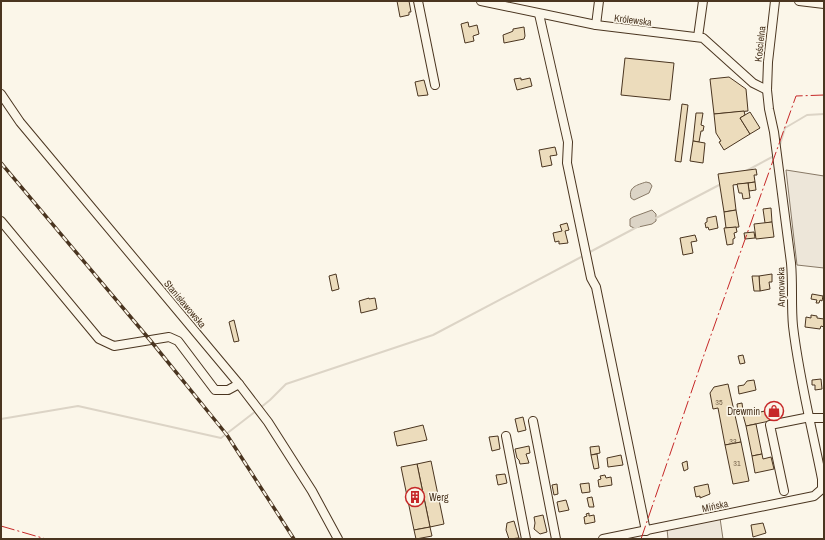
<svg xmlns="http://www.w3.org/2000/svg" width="825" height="540" font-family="'Archivo Narrow',sans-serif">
  <rect width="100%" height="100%" fill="#fbf6e9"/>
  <g fill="#ede6d9" stroke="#887966">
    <path d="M786,170L824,176V268L797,265Z"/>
    <path d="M720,518L723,539H668L667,529Z"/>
  </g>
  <g fill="#dcd4c6" stroke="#887966">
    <path d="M646,182L650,183L652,186L649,193L634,200L631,198C628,187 637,185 646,182Z"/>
    <path d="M652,210L656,214V221L652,224L634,228L630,226V219L633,217Z"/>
  </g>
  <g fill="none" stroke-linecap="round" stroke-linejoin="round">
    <g stroke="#dcd4c6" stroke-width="2">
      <path d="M779,148L785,128L807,115L824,114"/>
      <path d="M746,171L774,156"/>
      <path d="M656,218L721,184"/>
      <path d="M588,253L639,226"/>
      <path d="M260,408L270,400L286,384L433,335L585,255"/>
      <path d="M1,419L78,406L221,438L256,411"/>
    </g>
  </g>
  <g fill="#ecdcbc" stroke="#4a3520">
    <path d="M397,1H409L411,12H409V15L400,17Z"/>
    <path d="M468,22L469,27L477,25L479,34L473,36L474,41L465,43L461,24Z"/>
    <path d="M524,27L525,36L524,39L504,43L503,35L511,32L513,31V29Z"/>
    <path d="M625,58L674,63L670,100L621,95Z"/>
    <path d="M729,77L746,89L748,111L714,114L710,79Z"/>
    <path d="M521,78V80L530,78L532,86L517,90L514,79Z"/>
    <path d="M424,80L428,95L418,96L415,82Z"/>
    <path d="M682,104L688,105L681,162L675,161Z"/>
    <path d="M744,111L745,115L740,118L750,134L724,150L719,142L721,141L716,133L714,114Z"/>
    <path d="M750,112L760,128L750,134L740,118Z"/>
    <path d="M696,113H703L701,125L704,126L703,131H701L699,142L693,141Z"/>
    <path d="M693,141L705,143L703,163L690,161Z"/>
    <path d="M555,147L557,155L550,156L552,165L542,167L539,150Z"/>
    <path d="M756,169L757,175H754L755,182L733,185L736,210L724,212L718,174Z"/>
    <path d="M755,182L756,190L749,191L748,183Z"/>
    <path d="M748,183L750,198L743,199L742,193H739L737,184Z"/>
    <path d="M771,208L772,222L765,223L763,209Z"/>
    <path d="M736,210L739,227L726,228L724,212Z"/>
    <path d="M716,216L718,228L709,230L708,227L706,228L705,223L707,222V218Z"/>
    <path d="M772,222L774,237L756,239L754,224Z"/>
    <path d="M567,223L569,230L565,231L568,243L559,244V241L555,242L553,233L562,231L560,225Z"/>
    <path d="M736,227L737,232L734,233L735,238L733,239V244L727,245L724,228Z"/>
    <path d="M754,232L755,238L745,239L744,233Z"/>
    <path d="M695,235L697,241L691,242L693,253L683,255L680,238Z"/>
    <path d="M336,274L339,289L332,291L329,276Z"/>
    <path d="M772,274V282H769L770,289L760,291L759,276Z"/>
    <path d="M752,276H759L760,291H754Z"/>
    <path d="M812,294L823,296L822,301L820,300L819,303H816L817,300L811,299Z"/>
    <path d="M369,298V299L375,298L377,309L361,313L359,301Z"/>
    <path d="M811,315L817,316V318L824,319V327L821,326L820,329L805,327L806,317L811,318Z"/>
    <path d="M234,320L239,341L234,342L229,322Z"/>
    <path d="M743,355L745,363L740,364L738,356Z"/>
    <path d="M821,379L822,389L815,390V385H812V380Z"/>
    <path d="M754,380L756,390L739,394L738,386L744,385L747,381Z"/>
    <path d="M728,384L741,442L725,445L718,408L713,409L710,393L714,387Z"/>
    <path d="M742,403L743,411L738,412L737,404Z"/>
    <path d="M777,409L779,419L746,426L743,415Z"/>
    <path d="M523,417L526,430L518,432L515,419Z"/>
    <path d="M756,424L762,454L752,456L746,426Z"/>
    <path d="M423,425L427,440L397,446L394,432Z"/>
    <path d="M498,436L500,449L492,451L489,437Z"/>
    <path d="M741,442L749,481L733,484L725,445Z"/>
    <path d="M529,446L530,453L526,454L529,463L520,464L519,460L517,458L515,449Z"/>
    <path d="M599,446L600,453L591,455L590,447Z"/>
    <path d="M597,454L599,468L594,469L591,455Z"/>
    <path d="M762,454L763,459L771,457L774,469L755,473L752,456Z"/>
    <path d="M621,455L623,465L608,467L607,458Z"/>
    <path d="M431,461L444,524L430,527L417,464Z"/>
    <path d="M687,461L688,469L684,471L682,463Z"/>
    <path d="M417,464L430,527L414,530L401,467Z"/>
    <path d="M505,474L507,483L498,485L496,475Z"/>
    <path d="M605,475L606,478L611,477L612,485L599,487L598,480L601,479L600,476Z"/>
    <path d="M589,483L590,492L582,493L580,484Z"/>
    <path d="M557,484L558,494L554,495L552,485Z"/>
    <path d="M708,484L710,494L700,498V496L696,497L694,487Z"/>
    <path d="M592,497L594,507H589L587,498Z"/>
    <path d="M566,500L569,510L559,512L557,502Z"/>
    <path d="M589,513V516L594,515L595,522L585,524L584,517L587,516L586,514Z"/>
    <path d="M543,515L547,532L540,534L534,529L535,523L534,517Z"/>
    <path d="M514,521L519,538L509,539L506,530L507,523Z"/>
    <path d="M763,523L766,533L753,537L751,525Z"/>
    <path d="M430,527L432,536L416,539L414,530Z"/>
  </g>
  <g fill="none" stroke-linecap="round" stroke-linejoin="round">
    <defs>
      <g id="minor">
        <path d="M418,1L435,85"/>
        <path d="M481,1L596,25L703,38L753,83L767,90"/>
        <path d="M799,1L824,4"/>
        <path d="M539,14L568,142L567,163L591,278L596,287L646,531"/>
        <path d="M596,25L599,1"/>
        <path d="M698,37L703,1"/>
        <path d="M1,94L20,122L239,384L268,422L312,491L338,539"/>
        <path d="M1,221L99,339L114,346L169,337L178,341L215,390H228L239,384"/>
        <path d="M533,421L556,539"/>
        <path d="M506,436L526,539"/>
        <path d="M784,491L770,425L805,418H824"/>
        <path d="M603,539L814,496L822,489V479C812,428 799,378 793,326C791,305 793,284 791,263L774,132L769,109L767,90L768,62L775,1"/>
      </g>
    </defs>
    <use href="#minor" stroke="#4a3520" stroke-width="10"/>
    <use href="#minor" stroke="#fbf6e9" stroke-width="8"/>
    <defs>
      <path id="rail" d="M1,163L150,340L227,435L294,539"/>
    </defs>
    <use href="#rail" stroke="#4a3520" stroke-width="3.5"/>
    <use href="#rail" stroke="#fbf6e9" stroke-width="2" stroke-dasharray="6" stroke-linecap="butt"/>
    <g stroke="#c62828" stroke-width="1" stroke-dasharray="14 3 2 3" stroke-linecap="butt">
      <path d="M1,526L46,539"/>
      <path d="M641,539L705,352L796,96L824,95"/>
    </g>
  </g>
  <defs>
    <symbol id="shop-ring" viewBox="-11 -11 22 22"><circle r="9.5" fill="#fbf6e9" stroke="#c62828" stroke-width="1.5"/><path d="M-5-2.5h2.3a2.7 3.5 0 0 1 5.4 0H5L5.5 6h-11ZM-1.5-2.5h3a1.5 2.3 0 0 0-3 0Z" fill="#c62828"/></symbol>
    <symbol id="building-ring" viewBox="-11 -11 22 22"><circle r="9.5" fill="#fbf6e9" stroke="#c62828" stroke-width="1.5"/><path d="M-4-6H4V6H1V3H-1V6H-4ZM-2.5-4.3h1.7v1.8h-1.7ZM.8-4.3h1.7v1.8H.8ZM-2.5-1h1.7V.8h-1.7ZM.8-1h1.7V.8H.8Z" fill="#c62828"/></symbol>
  </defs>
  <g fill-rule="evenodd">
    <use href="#shop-ring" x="763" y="400" width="22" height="22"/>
    <use href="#building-ring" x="404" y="486" width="22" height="22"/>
  </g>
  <g text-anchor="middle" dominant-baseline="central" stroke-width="3" stroke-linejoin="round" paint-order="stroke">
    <g font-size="8" fill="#725f47">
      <text x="719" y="402">35</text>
      <text x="733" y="441">33</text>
      <text x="737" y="463">31</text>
    </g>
    <g font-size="10" fill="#4a3520" stroke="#fbf6e9">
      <text transform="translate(633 20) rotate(7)">Królewska</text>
      <text transform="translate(760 44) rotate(-84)">Kościelna</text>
      <text transform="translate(781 287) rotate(-91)">Arynowska</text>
      <text transform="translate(185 304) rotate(50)">Stanisławowska</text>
      <text transform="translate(715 506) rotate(-12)">Mińska</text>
    </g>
    <g font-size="10" fill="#4a3520" stroke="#fbf6e9" text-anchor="end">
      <text x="760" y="411">Drewmin</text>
      <text x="429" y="497" text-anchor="start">Werg</text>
    </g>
  </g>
  <rect width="825" height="540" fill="none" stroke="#4a3520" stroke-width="4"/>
</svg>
